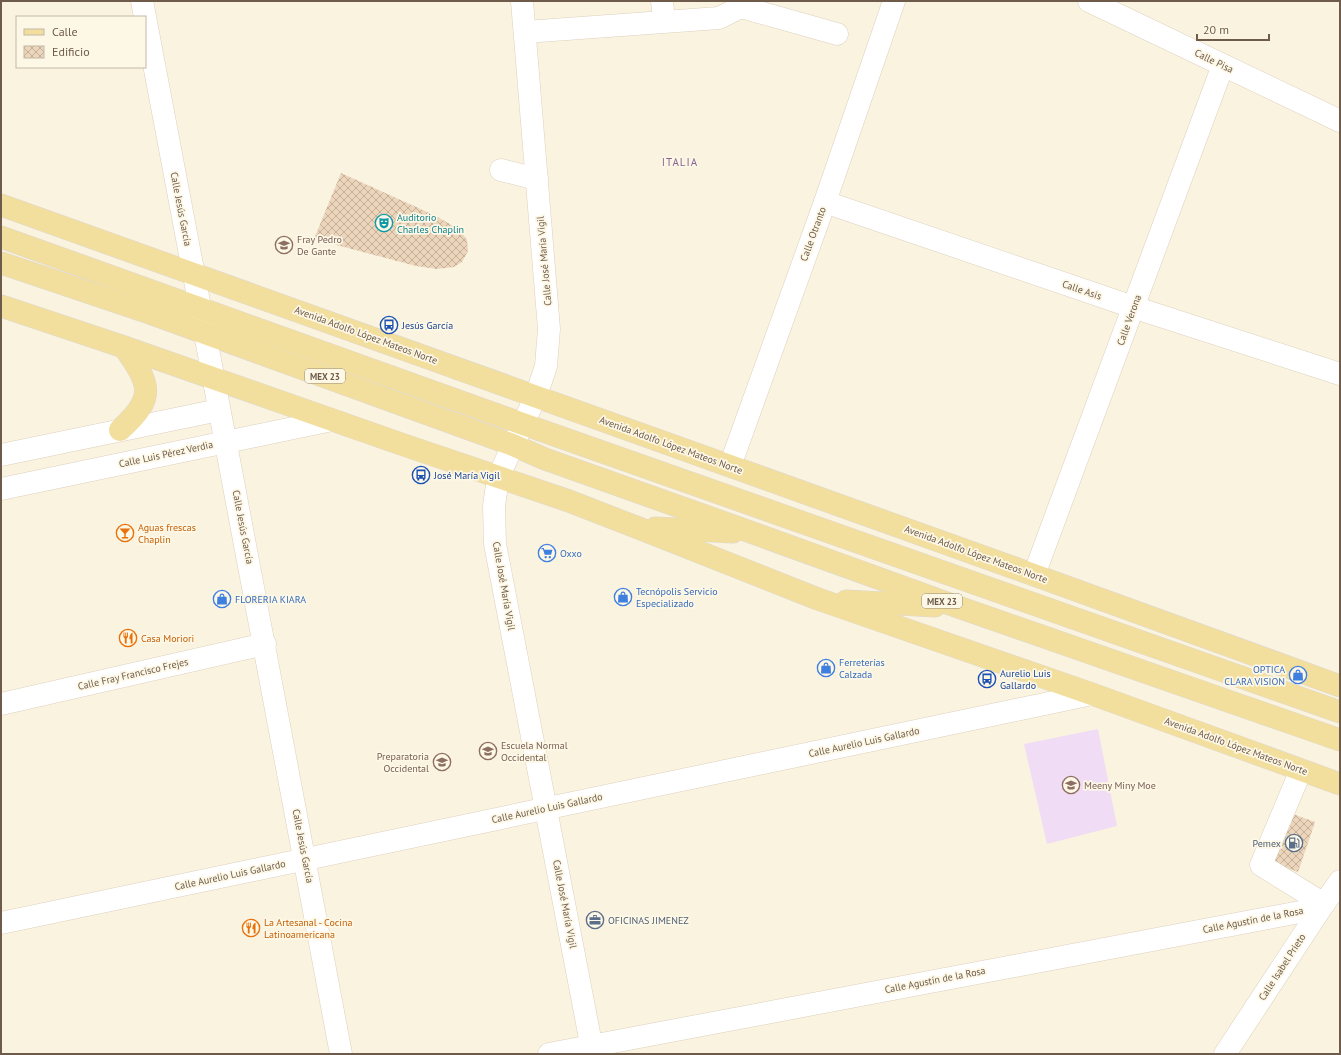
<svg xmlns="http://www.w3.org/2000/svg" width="1341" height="1055" font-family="'PT Sans',sans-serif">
  <defs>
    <pattern id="building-cross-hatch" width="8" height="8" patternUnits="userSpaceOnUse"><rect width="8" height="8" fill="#ecd5ba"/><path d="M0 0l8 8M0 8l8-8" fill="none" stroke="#c3b099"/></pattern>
  </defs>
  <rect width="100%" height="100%" fill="#faf3e0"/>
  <path fill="#f0ddf5" d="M1098,729L1117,826L1047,844L1024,744Z"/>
  <g fill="url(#building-cross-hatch)">
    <path d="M341,173L436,216L460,230L467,240L468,251L462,262L454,267L437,269L416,266L314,239Z"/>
    <path d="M1290,813L1315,822L1298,872L1273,863Z"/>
  </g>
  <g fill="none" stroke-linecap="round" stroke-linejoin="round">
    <defs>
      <g id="minor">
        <path d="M142,1C208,352 276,703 341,1054"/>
        <path d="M522,1L549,329L546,366L536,396L513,445L498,478L494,506L495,544L593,1054"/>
        <path d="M662,1L664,21"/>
        <path d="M1089,1L1340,121"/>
        <path d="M741,7L837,34"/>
        <path d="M525,32L719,18L741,7L742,1"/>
        <path d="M501,170L537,179"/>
        <path d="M825,202L1133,307L1340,374"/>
        <path d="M1,455L219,410"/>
        <path d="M730,466L825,202L894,1"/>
        <path d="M1,489L332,420"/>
        <path d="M1034,575L1223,65"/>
        <path d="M1,704L265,644"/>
        <path d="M1301,770L1261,865L1324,904"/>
        <path d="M1,923L1092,694"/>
        <path d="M549,1054L1321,908"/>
        <path d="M1225,1054L1321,908L1340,881"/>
      </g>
      <g id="major">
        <path d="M1,205L1034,575L1340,686"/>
        <path d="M1,237L523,424L1340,712"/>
        <path d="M1,263L144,311L513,445L545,459L756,534L958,607L1340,740"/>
        <path d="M1,306L124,347L404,445L569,501L636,527L818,599L1092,694L1340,784"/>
        <path d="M120,430C157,397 150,384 124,347"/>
        <path d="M655,528L733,532"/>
        <path d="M846,601L935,606"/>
      </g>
    </defs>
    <use href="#minor" stroke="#ddd0bd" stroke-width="23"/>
    <use href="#major" stroke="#dcd8d4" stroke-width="23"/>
    <use href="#minor" stroke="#fff" stroke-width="22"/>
    <use href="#major" stroke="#f3df9d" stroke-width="22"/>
  </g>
  <defs>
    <symbol id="theatre-ring" viewBox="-11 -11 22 22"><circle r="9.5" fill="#fdf7e6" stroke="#0f9aa8" stroke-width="1.5"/><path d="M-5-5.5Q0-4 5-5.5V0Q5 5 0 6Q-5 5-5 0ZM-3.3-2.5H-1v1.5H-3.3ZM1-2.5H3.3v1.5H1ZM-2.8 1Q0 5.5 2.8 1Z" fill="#0f9aa8"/></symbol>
    <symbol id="school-ring" viewBox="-11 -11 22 22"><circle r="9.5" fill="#fdf7e6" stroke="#8d6e63" stroke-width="1.5"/><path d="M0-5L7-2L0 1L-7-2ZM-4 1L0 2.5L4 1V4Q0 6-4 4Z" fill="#8d6e63"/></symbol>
    <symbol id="bus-ring" viewBox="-11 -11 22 22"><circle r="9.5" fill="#fdf7e6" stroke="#1a4fb4" stroke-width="1.5"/><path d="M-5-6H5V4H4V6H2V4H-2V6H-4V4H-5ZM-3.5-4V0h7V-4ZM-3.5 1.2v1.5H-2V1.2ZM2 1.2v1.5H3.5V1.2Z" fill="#1a4fb4"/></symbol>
    <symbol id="bar-ring" viewBox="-11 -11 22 22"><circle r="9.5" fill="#fdf7e6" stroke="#e8710a" stroke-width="1.5"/><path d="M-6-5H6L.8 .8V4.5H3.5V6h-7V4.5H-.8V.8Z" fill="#e8710a"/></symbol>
    <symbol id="supermarket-ring" viewBox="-11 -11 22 22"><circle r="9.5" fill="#fdf7e6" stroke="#3f7fe0" stroke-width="1.5"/><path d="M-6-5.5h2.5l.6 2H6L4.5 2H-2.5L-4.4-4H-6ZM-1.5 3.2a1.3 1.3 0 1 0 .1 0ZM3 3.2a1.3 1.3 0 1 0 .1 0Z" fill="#3f7fe0"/></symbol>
    <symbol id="shop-ring" viewBox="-11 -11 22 22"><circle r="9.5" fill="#fdf7e6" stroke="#3f7fe0" stroke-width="1.5"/><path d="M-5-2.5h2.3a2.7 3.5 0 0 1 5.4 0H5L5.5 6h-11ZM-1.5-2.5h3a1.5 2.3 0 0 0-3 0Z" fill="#3f7fe0"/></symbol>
    <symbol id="restaurant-ring" viewBox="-11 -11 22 22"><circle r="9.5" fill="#fdf7e6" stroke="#e8710a" stroke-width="1.5"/><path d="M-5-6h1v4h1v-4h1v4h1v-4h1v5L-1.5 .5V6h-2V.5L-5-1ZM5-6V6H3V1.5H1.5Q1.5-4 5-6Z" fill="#e8710a"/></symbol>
    <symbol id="university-ring" viewBox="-11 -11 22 22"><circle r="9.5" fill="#fdf7e6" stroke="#8d6e63" stroke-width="1.5"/><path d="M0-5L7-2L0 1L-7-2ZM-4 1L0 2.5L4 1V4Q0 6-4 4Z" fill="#8d6e63"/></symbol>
    <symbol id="fuel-ring" viewBox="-11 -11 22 22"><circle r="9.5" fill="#fdf7e6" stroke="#5c6f8a" stroke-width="1.5"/><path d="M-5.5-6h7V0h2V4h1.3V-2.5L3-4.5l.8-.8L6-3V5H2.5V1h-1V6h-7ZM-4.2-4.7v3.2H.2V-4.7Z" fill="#5c6f8a"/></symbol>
    <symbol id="office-ring" viewBox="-11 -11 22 22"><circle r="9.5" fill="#fdf7e6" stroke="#5c6f8a" stroke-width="1.5"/><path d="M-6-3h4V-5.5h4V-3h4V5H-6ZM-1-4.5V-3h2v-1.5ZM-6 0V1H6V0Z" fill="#5c6f8a"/></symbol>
  </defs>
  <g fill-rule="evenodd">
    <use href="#theatre-ring" x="374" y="213" width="20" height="20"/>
    <use href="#school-ring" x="274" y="235" width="20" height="20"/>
    <use href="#bus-ring" x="379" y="315" width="20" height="20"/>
    <use href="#bus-ring" x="411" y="465" width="20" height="20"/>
    <use href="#bar-ring" x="115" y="523" width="20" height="20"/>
    <use href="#supermarket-ring" x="537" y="543" width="20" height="20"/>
    <use href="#shop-ring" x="613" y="587" width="20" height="20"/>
    <use href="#shop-ring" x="212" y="589" width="20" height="20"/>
    <use href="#restaurant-ring" x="118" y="628" width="20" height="20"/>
    <use href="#shop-ring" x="816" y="658" width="20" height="20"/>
    <use href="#shop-ring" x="1288" y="665" width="20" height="20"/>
    <use href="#bus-ring" x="977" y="669" width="20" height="20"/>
    <use href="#university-ring" x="478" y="741" width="20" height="20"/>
    <use href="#university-ring" x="432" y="752" width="20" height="20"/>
    <use href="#school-ring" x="1061" y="775" width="20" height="20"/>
    <use href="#fuel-ring" x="1284" y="833" width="20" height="20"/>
    <use href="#office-ring" x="585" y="910" width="20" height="20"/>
    <use href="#restaurant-ring" x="241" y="918" width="20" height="20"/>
  </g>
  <g text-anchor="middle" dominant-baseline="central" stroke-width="3.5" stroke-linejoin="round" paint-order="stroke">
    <g fill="#fdf7e6" stroke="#998a79" stroke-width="1">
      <rect x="305" y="369" width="40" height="14" rx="3"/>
      <rect x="922" y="594" width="40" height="14" rx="3"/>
    </g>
    <g font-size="9" font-weight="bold" fill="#6e5b4a">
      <text x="325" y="376">MEX 23</text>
      <text x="942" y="601">MEX 23</text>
    </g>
    <g font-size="10" fill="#6e5b4a" stroke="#fdf7e6">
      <text transform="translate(1214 61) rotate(26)">Calle Pisa</text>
      <text transform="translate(181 209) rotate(79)">Calle Jesús García</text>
      <text transform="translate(813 234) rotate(-70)">Calle Otranto</text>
      <text transform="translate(544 261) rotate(-95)">Calle José María Vigil</text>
      <text transform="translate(1082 290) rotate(19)">Calle Asis</text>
      <text transform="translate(1129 320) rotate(-70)">Calle Verona</text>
      <text transform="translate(366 335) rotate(20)">Avenida Adolfo López Mateos Norte</text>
      <text transform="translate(671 445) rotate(20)">Avenida Adolfo López Mateos Norte</text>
      <text transform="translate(166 454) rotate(-12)">Calle Luis Pérez Verdia</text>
      <text transform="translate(243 527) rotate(79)">Calle Jesús García</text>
      <text transform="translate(976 554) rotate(20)">Avenida Adolfo López Mateos Norte</text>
      <text transform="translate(504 586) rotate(80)">Calle José María Vigil</text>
      <text transform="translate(133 674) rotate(-13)">Calle Fray Francisco Frejes</text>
      <text transform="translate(864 742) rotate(-12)">Calle Aurelio Luis Gallardo</text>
      <text transform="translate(1236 746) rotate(20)">Avenida Adolfo López Mateos Norte</text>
      <text transform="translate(547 808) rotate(-12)">Calle Aurelio Luis Gallardo</text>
      <text transform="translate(303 846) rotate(79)">Calle Jesús García</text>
      <text transform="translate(230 875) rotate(-12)">Calle Aurelio Luis Gallardo</text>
      <text transform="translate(565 904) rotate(79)">Calle José María Vigil</text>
      <text transform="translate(1253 920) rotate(-11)">Calle Agustín de la Rosa</text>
      <text transform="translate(1282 967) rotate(-57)">Calle Isabel Prieto</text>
      <text transform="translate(935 980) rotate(-11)">Calle Agustín de la Rosa</text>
    </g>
    <g font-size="10" fill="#0d838f" stroke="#fdf7e6" text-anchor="start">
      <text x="397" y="217">Auditorio<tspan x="397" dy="12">Charles Chaplin</tspan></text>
    </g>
    <g font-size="10" fill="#785e54" stroke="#fdf7e6" text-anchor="start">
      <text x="297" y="239">Fray Pedro<tspan x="297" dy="12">De Gante</tspan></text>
      <text x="501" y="745">Escuela Normal<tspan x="501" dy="12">Occidental</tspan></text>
      <text x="429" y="756" text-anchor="end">Preparatoria<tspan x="429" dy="12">Occidental</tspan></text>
      <text x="1084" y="785">Meeny Miny Moe</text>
    </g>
    <g font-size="10" fill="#164399" stroke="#fdf7e6" text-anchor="start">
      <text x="402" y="325">Jesús García</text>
      <text x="434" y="475">José María Vigil</text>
      <text x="1000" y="673">Aurelio Luis<tspan x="1000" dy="12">Gallardo</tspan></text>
    </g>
    <g font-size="10" fill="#c56008" stroke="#fdf7e6" text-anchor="start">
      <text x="138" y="527">Aguas frescas<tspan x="138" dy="12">Chaplin</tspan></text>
      <text x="141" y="638">Casa Moriori</text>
      <text x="264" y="922">La Artesanal - Cocina<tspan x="264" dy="12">Latinoamericana</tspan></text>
    </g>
    <g font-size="10" fill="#366cbe" stroke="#fdf7e6" text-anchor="start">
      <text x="560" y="553">Oxxo</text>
      <text x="636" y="591">Tecnópolis Servicio<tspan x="636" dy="12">Especializado</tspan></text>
      <text x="235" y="599">FLORERIA KIARA</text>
      <text x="839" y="662">Ferreterías<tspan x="839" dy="12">Calzada</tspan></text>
      <text x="1285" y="669" text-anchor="end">OPTICA<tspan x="1285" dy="12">CLARA VISION</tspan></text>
    </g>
    <g font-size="10" fill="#4e5e75" stroke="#fdf7e6" text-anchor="end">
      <text x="1281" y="843">Pemex</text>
      <text x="608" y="920" text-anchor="start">OFICINAS JIMENEZ</text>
    </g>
    <g font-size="11" letter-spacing="1" fill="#886691" stroke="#fdf7e6">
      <text x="680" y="162">ITALIA</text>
    </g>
  </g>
  <rect width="1341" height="1055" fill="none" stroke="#6e5b4a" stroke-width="4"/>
  <rect x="16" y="16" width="130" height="52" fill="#fdf7e6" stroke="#c4b9a8"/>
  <rect x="24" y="29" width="20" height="6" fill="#f3df9d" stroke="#c4b9a8"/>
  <text x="52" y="36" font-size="12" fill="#6e5b4a">Calle</text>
  <rect x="24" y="46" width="20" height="12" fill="url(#building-cross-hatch)" stroke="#c4b9a8"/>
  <text x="52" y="56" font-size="12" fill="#6e5b4a">Edificio</text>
  <path d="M1197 34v6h72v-6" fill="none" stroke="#6e5b4a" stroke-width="2"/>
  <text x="1203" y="34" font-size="12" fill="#6e5b4a" stroke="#fdf7e6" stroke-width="3" paint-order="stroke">20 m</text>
</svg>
